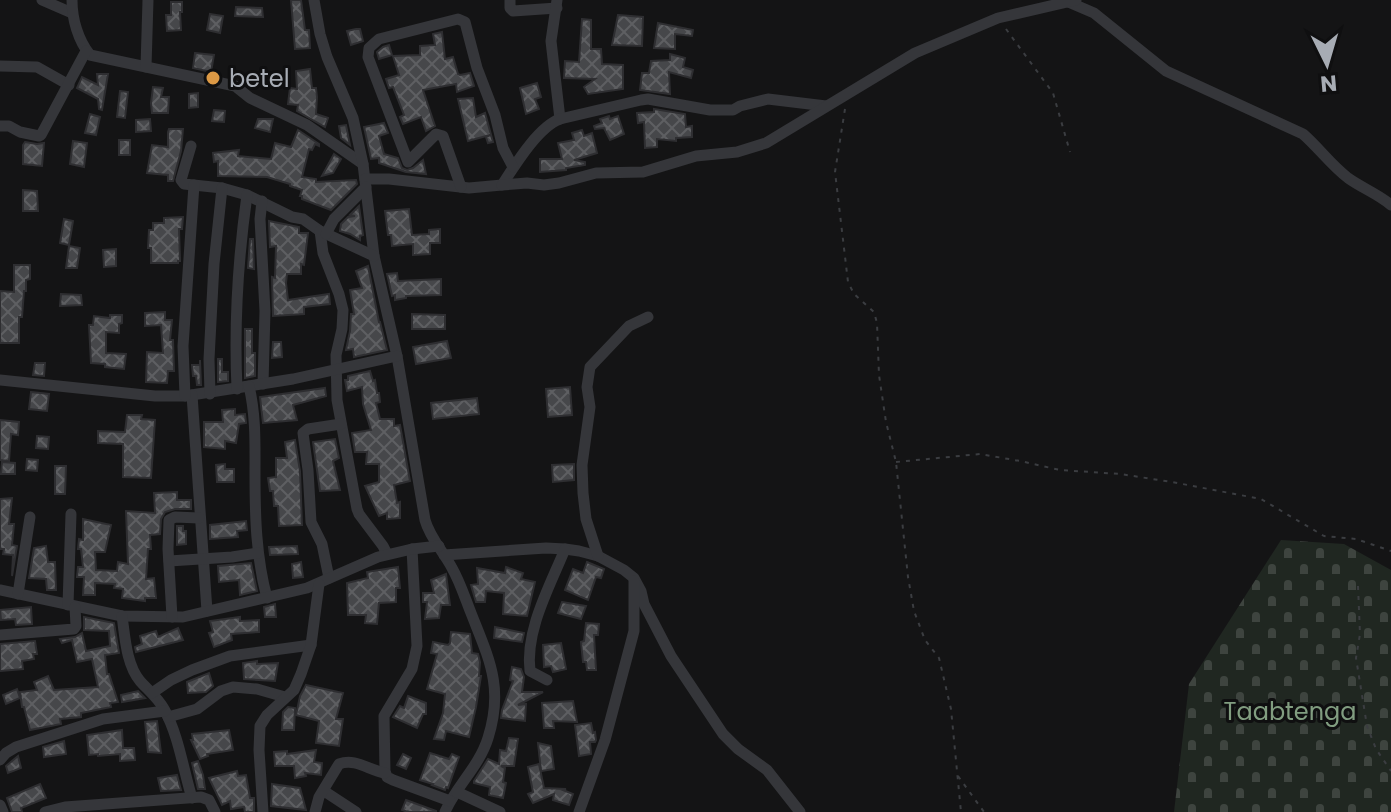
<svg xmlns="http://www.w3.org/2000/svg" width="1391" height="812" font-family="Poppins,sans-serif">
  <defs>
    <pattern id="cemetery-stones" width="16" height="16" patternUnits="userSpaceOnUse" patternTransform="scale(2)"><rect width="16" height="16" fill="#202721"/><path d="M2 7V4a2 2 0 0 1 4 0v3zM10 15v-3a2 2 0 0 1 4 0v3z" fill="#3e443f"/></pattern>
    <pattern id="building-cross-hatch" width="8" height="8" patternUnits="userSpaceOnUse" patternTransform="scale(2)"><rect width="8" height="8" fill="#46474a"/><path d="M0 0l8 8M0 8l8-8" fill="none" stroke="#5e5f62"/></pattern>
  </defs>
  <rect width="100%" height="100%" fill="#141415"/>
  <path fill="url(#cemetery-stones)" d="M1281,540L1344,544L1391,570V812H1174L1189,684Z"/>
  <g fill="url(#building-cross-hatch)" stroke="#2e2e31" stroke-width="2">
    <path d="M291,0H301L305,30H309L310,48L295,49Z"/>
    <path d="M171,2H182V12H180L181,30L167,31L166,15H171Z"/>
    <path d="M236,7L262,8L263,17L235,16Z"/>
    <path d="M210,14L223,16L220,33L207,30Z"/>
    <path d="M618,15L643,17L642,46L612,45Z"/>
    <path d="M582,19L591,20V49H601L602,64L623,65V89L588,94L584,87L595,79L564,78L565,61L579,62Z"/>
    <path d="M658,23L693,30L692,36L675,34V49L654,48Z"/>
    <path d="M356,29H360L363,41L351,45L347,31Z"/>
    <path d="M442,32L445,59L453,57L458,74L460,75L470,73L474,86L457,92L456,84L423,90L435,126L426,131L421,117L403,124L400,117L404,115L393,87L389,88L386,79L399,75L393,56L420,55V46L435,45L433,34Z"/>
    <path d="M389,45L392,55L379,59L377,52L383,47Z"/>
    <path d="M195,53L214,55L211,72L193,68Z"/>
    <path d="M670,54L685,58L683,67L693,70L691,78L669,72L670,94L640,90L642,73H649L651,61L670,60Z"/>
    <path d="M310,69L312,88H316L317,97L316,114L328,118L325,127L297,111L298,105L288,104L290,88L297,89L296,71Z"/>
    <path d="M97,74H108L102,110L99,109L98,99L77,88L82,77L98,85Z"/>
    <path d="M537,83L541,97L535,99L539,109L526,114L520,88Z"/>
    <path d="M153,87L163,88L161,97H169L168,113H152L151,103Z"/>
    <path d="M120,91L128,92L125,118L117,117Z"/>
    <path d="M198,93V107L189,108V94Z"/>
    <path d="M473,98L476,117L485,113L493,142L488,143L486,137L490,135L468,141L458,99Z"/>
    <path d="M654,109L685,114L686,127L692,126V137L676,138V141L657,139V147L645,148L644,122L638,123L637,113L654,112Z"/>
    <path d="M214,110L225,111L224,122L212,121Z"/>
    <path d="M90,114L100,117L96,135L85,133Z"/>
    <path d="M609,116L610,119L618,116L624,134L610,140L604,128L595,129L594,126L602,123L600,119Z"/>
    <path d="M150,119L151,131L136,132V120Z"/>
    <path d="M258,119H273L270,132L255,128Z"/>
    <path d="M384,123L388,133L379,136L384,154L398,158L402,168L407,170L413,168L423,160L426,174L406,172L379,163V158L371,159L364,127Z"/>
    <path d="M346,125L350,145L341,138L339,126Z"/>
    <path d="M169,129H183L181,151L173,181H168V175L147,173L152,145L168,147V132Z"/>
    <path d="M298,130L319,144V146L315,144L312,150L309,149L302,177L316,179V182L356,180L357,184L331,210L302,199V196H300L302,190L290,186V184L267,177L218,176V161L214,162L213,153L239,150L238,156L271,159L275,143L291,147Z"/>
    <path d="M582,130L584,136L592,133L597,153L574,160L585,162V165L566,168V170L540,172V159H562L558,143L574,140L572,133Z"/>
    <rect x="119" y="140" width="11" height="15"/>
    <path d="M73,141L87,143L84,167L70,164Z"/>
    <path d="M25,142L37,144L44,143L42,166L23,164V145Z"/>
    <path d="M334,154L341,159L333,173L322,176Z"/>
    <path d="M23,190L37,191L38,211H23Z"/>
    <path d="M359,206L363,235L360,236V240L350,234L340,231L341,224L348,217L355,216L350,215Z"/>
    <path d="M409,209L412,235L429,234V230L440,229V243H430V254L413,255V244L392,246L391,235H388L385,211Z"/>
    <path d="M183,217L182,229H179L180,261H178V263H151V248H148L149,230H153V223H164V218Z"/>
    <path d="M64,219L73,221L69,245L60,243Z"/>
    <path d="M269,221L299,227V233H308L304,265L301,264V274H287L286,283L288,300L329,294L330,304L304,307V314L273,316L272,277L275,278L276,246L270,247Z"/>
    <path d="M250,239H253L254,269L248,268Z"/>
    <path d="M69,246L80,248L77,268H66Z"/>
    <path d="M116,249V266L104,267L103,250Z"/>
    <path d="M14,265H30V279L26,280V291H24L22,317H19V343H0V291L14,292Z"/>
    <path d="M368,266L379,322H380L387,350L354,357L353,349L346,350L350,331L351,314H354L350,290L362,288L356,271Z"/>
    <path d="M397,273L398,281L441,279V295L406,296V298L395,300V295L392,296L387,274Z"/>
    <path d="M61,294L81,295L82,305L60,306Z"/>
    <path d="M165,312V320H172L170,340H173L174,371H168L167,383L146,382L147,352L163,353L161,325L145,326V313Z"/>
    <path d="M412,314L445,315V329H412Z"/>
    <path d="M110,315H122V323L119,324V333L106,332V353L126,354L124,369L105,367V364L91,363L89,325H93L94,316L110,318Z"/>
    <path d="M245,329H252V353H255V376L245,378Z"/>
    <path d="M447,341L451,358L416,364L413,347Z"/>
    <path d="M273,342H281L282,357L272,358Z"/>
    <path d="M218,359H222V372H228V381L218,382Z"/>
    <path d="M200,360L201,385H197L196,376H193L192,365H200Z"/>
    <path d="M35,363H45L44,376L33,375Z"/>
    <path d="M370,371L373,381L375,380L377,393H379L380,402L376,403L380,419H394V426L400,425L410,481L394,485L397,503L400,502V518L387,519V513L379,516L365,486L379,482V464H366L367,452H355L352,433L371,430L363,404L362,387L347,391L345,380H348V376Z"/>
    <path d="M570,387L572,415L548,417L546,389Z"/>
    <path d="M325,388L326,396L293,405L297,420L263,423L260,397Z"/>
    <path d="M31,392L49,394L47,411L29,409Z"/>
    <path d="M477,398L479,414L433,419L431,403Z"/>
    <path d="M235,409V415L245,414L246,423L239,424L236,443L225,441V449L204,447V422H223L222,410Z"/>
    <path d="M127,415H142L141,419L155,420L151,478L123,477V444L98,443V431L125,432Z"/>
    <path d="M0,420L19,422L18,435L11,434L9,461L0,460Z"/>
    <path d="M37,436L49,437L48,449L36,448Z"/>
    <path d="M335,439L339,458L333,461L340,490L320,491L313,442Z"/>
    <path d="M295,440L300,471L302,525L279,526L278,506H274L273,491H270L268,478L276,477V458H287L285,442Z"/>
    <path d="M27,459L38,460L37,471L26,470Z"/>
    <path d="M2,462L15,463V474H1Z"/>
    <path d="M225,464V469H234V482H217L216,465Z"/>
    <path d="M574,464V480L553,482L552,465Z"/>
    <path d="M55,466H66L65,494H55Z"/>
    <path d="M177,492V500H191V509H175L165,512L161,519L160,534L150,535L151,549H148L146,579L154,578L156,598H145V601L122,598L123,589L114,588L115,584L95,583V595H83L84,577H77L78,567H83L81,549H78L79,539L83,540V519L111,525L105,552H95L96,570L117,571L118,562L128,564L126,511L155,513L154,493Z"/>
    <path d="M12,498L9,524H14L12,545L17,546L12,576L13,555L3,554L4,549H0V499Z"/>
    <path d="M246,521L247,530L237,531L238,537L210,539V525Z"/>
    <path d="M177,526H183V531H186V544L177,545Z"/>
    <path d="M46,546L48,562H55L56,590H47L46,579L29,578L34,548Z"/>
    <path d="M297,546L298,554L270,555L269,547Z"/>
    <path d="M301,562L303,577L293,578L292,564Z"/>
    <path d="M587,562L604,569L601,578L596,577L588,600L565,590L573,569L583,573Z"/>
    <path d="M251,563L257,591L240,595L239,580L219,582L218,566Z"/>
    <path d="M398,567L400,588H396V602L379,603L377,624L365,623L366,615H348L347,583L368,578L367,572Z"/>
    <path d="M506,567L523,573L521,579L535,582L527,616L503,614L504,593L486,591L485,602H476L471,585L478,584L477,568L505,573Z"/>
    <path d="M446,574L450,605H441L439,618L425,619L427,602H423V593H434L431,580Z"/>
    <path d="M562,602L586,606L581,619L558,613Z"/>
    <path d="M275,604L276,617H265L264,607Z"/>
    <path d="M31,607L32,624L16,625L15,619L1,620L0,610Z"/>
    <path d="M84,617L114,623L119,653L105,655L107,674H109L118,702L110,703L111,707L81,713V717L60,719L61,724L30,730L24,707H22L20,692L37,690L34,682L48,676L54,690L98,687L92,659L77,662L72,640L62,643L60,639L75,637L82,633L86,651L110,646L109,631L84,630Z"/>
    <path d="M240,617V621L259,620V632L231,634L232,640L214,647L209,633L213,632L210,621Z"/>
    <path d="M586,623L599,624L598,635H594L596,670H587L586,662H583L581,642L584,641Z"/>
    <path d="M495,627L524,633L522,642L494,638Z"/>
    <path d="M178,628L183,640L136,652L135,647L142,644L140,636L156,631L158,637Z"/>
    <path d="M451,632L470,634L472,653L478,654L480,662L479,676H481L476,707L469,737L446,731L444,740L434,739L443,713L445,694L427,689L437,654L431,653L433,642L448,645L450,643Z"/>
    <path d="M35,641L37,654H33L34,659L22,661L23,669L0,671V644Z"/>
    <path d="M561,643L566,669L553,672L551,666L544,667L543,645Z"/>
    <path d="M257,661V664L278,663L275,681L244,679L243,663Z"/>
    <path d="M512,667L521,669L524,677L522,692H543L518,705L526,704L525,721L501,718L502,710L513,681L510,680Z"/>
    <path d="M209,673L213,686L206,692L188,693L187,682Z"/>
    <path d="M306,685L343,693L336,719H343L339,746L316,743L319,721L296,715L300,696Z"/>
    <path d="M17,689L20,698L6,704L3,695Z"/>
    <path d="M138,691L145,698L122,702L121,695Z"/>
    <path d="M408,696L426,703V714H423L417,728L393,717L400,706L404,708Z"/>
    <path d="M573,701L577,722L553,721L554,728H544L542,703Z"/>
    <path d="M288,707L295,708L294,730H282L283,712Z"/>
    <path d="M157,721L161,753L148,752L145,722Z"/>
    <path d="M591,723L593,733L595,732L596,740L595,742H590L591,754L579,756L575,725Z"/>
    <path d="M122,730L123,748H134L135,760L120,761V754L98,756V754L89,755L87,735Z"/>
    <path d="M229,730L233,750L207,754L208,756L200,759L191,740H193L192,734Z"/>
    <path d="M509,738L518,739L514,766H501L505,768L503,782L506,783L503,798L489,795L490,787L474,783V781L488,759L499,764L500,750L506,751Z"/>
    <path d="M64,741L66,754L44,757L43,747Z"/>
    <path d="M538,743L551,746L554,769L541,771Z"/>
    <path d="M316,750L314,762L322,763L321,775L305,773L306,776L295,778L294,766H275L274,752L287,751V754Z"/>
    <path d="M430,753L449,759L452,754L459,757L448,788L446,787L445,790L432,785L433,784L420,780Z"/>
    <path d="M403,754L411,758L406,769L397,765Z"/>
    <path d="M18,756L21,768L8,773L6,766Z"/>
    <path d="M198,761L203,775L205,789H198L192,763Z"/>
    <path d="M539,764L544,788L566,789L563,790L573,794L569,805L553,800L554,794L533,803L528,794L533,792L528,767Z"/>
    <path d="M237,771L238,776L246,775L250,798H254V812H245L244,807L231,809L230,801L222,805L209,778Z"/>
    <path d="M177,775L181,790L161,791L158,778Z"/>
    <path d="M40,784L46,798L21,808L22,812H12L7,798Z"/>
    <path d="M272,784L300,788L306,810L271,806Z"/>
    <path d="M406,800L436,811V812H408L402,810Z"/>
  </g>
  <g fill="none" stroke-linecap="round" stroke-linejoin="round">
    <g stroke="#3b3d41" stroke-width="2" stroke-dasharray="4 6" stroke-linecap="butt">
      <path d="M1006,29L1053,93L1070,152"/>
      <path d="M845,109L835,172L848,282L854,294L874,312L877,323L879,375L886,422L896,462L908,577L914,611L925,640L939,658L951,709L961,812"/>
      <path d="M896,462L980,454L1020,461L1060,470L1120,474L1172,482L1261,499L1324,536L1356,539L1391,551"/>
      <path d="M1358,586L1360,634L1356,658L1367,726L1376,749L1391,771"/>
      <path d="M958,776L984,812"/>
    </g>
    <g stroke="#35363a" stroke-width="11">
      <path d="M42,0L72,13"/>
      <path d="M72,0C72,19 78,40 90,55L235,86L250,98L307,125L363,164"/>
      <path d="M314,0L320,34L327,57L353,118L363,164L374,256L397,356L425,520C430,538 443,551 452,568C460,582 465,598 471,613C489,659 504,687 488,738C479,767 456,786 445,812"/>
      <path d="M510,0V8L513,11L557,8"/>
      <path d="M557,0L551,41L560,119"/>
      <path d="M1066,1L1094,13L1166,71L1303,134C1319,148 1331,165 1348,178C1362,188 1378,194 1391,205"/>
      <path d="M0,66L37,67L69,85"/>
      <path d="M146,67L148,0"/>
      <path d="M0,126H9L20,132L39,136L41,135L86,51"/>
      <path d="M191,146L181,180L184,184L222,188L247,195L292,217L303,219L320,231L374,256"/>
      <path d="M365,179H389L469,188L502,185C515,165 538,127 560,119L641,100L648,99L710,110H733L740,106L768,99L826,106"/>
      <path d="M502,185L527,183L544,185L559,183L596,173L643,172L696,156L737,152L766,143L915,53L998,18L1076,0"/>
      <path d="M461,187L443,136L436,134L408,162L368,57L369,48L379,39L458,19L465,22L477,68L495,115L503,148L513,167"/>
      <path d="M262,201L260,219L265,311L263,384"/>
      <path d="M320,231L323,253L339,294L343,310L342,329L336,355L337,400L357,509L359,514L383,546L387,554"/>
      <path d="M326,234L334,219L366,187"/>
      <path d="M0,380L155,396H185L293,379L397,356"/>
      <path d="M249,386C256,416 255,444 255,474C255,516 256,557 267,598"/>
      <path d="M237,389C234,324 238,259 247,195"/>
      <path d="M210,394L209,359L214,264L222,188"/>
      <path d="M192,395L207,611"/>
      <path d="M185,396L183,346L194,185"/>
      <path d="M412,549L417,646L412,669L384,716L385,771L387,777L393,780L450,801"/>
      <path d="M444,555L546,548L565,549L579,551L598,556L624,570L634,578L641,591L644,604L671,656L723,734L738,749L767,770L800,812"/>
      <path d="M598,556L586,519L583,493L582,465L590,407L587,387L590,367L629,326L648,317"/>
      <path d="M169,561L232,557L258,553"/>
      <path d="M329,578L322,544L311,522L308,470L303,433L308,429L341,424"/>
      <path d="M0,590L122,616L183,617L307,588L378,557L412,549L439,546"/>
      <path d="M18,594L30,517"/>
      <path d="M68,605L71,514"/>
      <path d="M122,616C125,636 126,664 140,681C148,690 158,698 164,709C179,736 183,769 192,798"/>
      <path d="M172,617L168,549L169,520L175,517L199,518"/>
      <path d="M0,635L74,629L76,626L75,607"/>
      <path d="M547,680L530,671C525,630 550,586 565,549"/>
      <path d="M152,693L171,680L192,670L230,656L311,645"/>
      <path d="M168,717L197,709L221,691L233,687L257,689L285,697"/>
      <path d="M0,760L6,753L16,747L103,719L165,711"/>
      <path d="M324,791L356,812"/>
      <path d="M457,792L500,812"/>
      <path d="M0,805L3,812"/>
      <path d="M45,812L65,807L201,797L209,800L215,812"/>
      <path d="M263,812L259,750L260,726L267,715L294,690L301,674L311,645L319,584"/>
      <path d="M315,812L319,797L339,764C356,758 368,770 385,773"/>
      <path d="M579,812L605,740L634,631V581"/>
    </g>
  </g>
  <circle fill="#dc9945" stroke="#0f0f10" stroke-width="3" cx="213" cy="78" r="8"/>
  <g text-anchor="middle" dominant-baseline="central" stroke-width="6" stroke-linejoin="round" paint-order="stroke">
    <g font-size="24" fill="#a7acb4" stroke="#0f0f10" text-anchor="start">
      <text x="229" y="78">betel</text>
    </g>
    <g font-size="24" fill="#819d80" stroke="#0f0f10">
      <text x="1290" y="711">Taabtenga</text>
    </g>
  </g>
  <g transform="translate(1327 64) rotate(175)" stroke="#0f0f10" stroke-width="6" paint-order="stroke">
  <path d="M0-6L14 30L0 20L-14 30Z" fill="#a7acb4"/>
  <text y="-12" font-size="22" font-weight="bold" text-anchor="middle" fill="#a7acb4">N</text>
  </g>
</svg>
